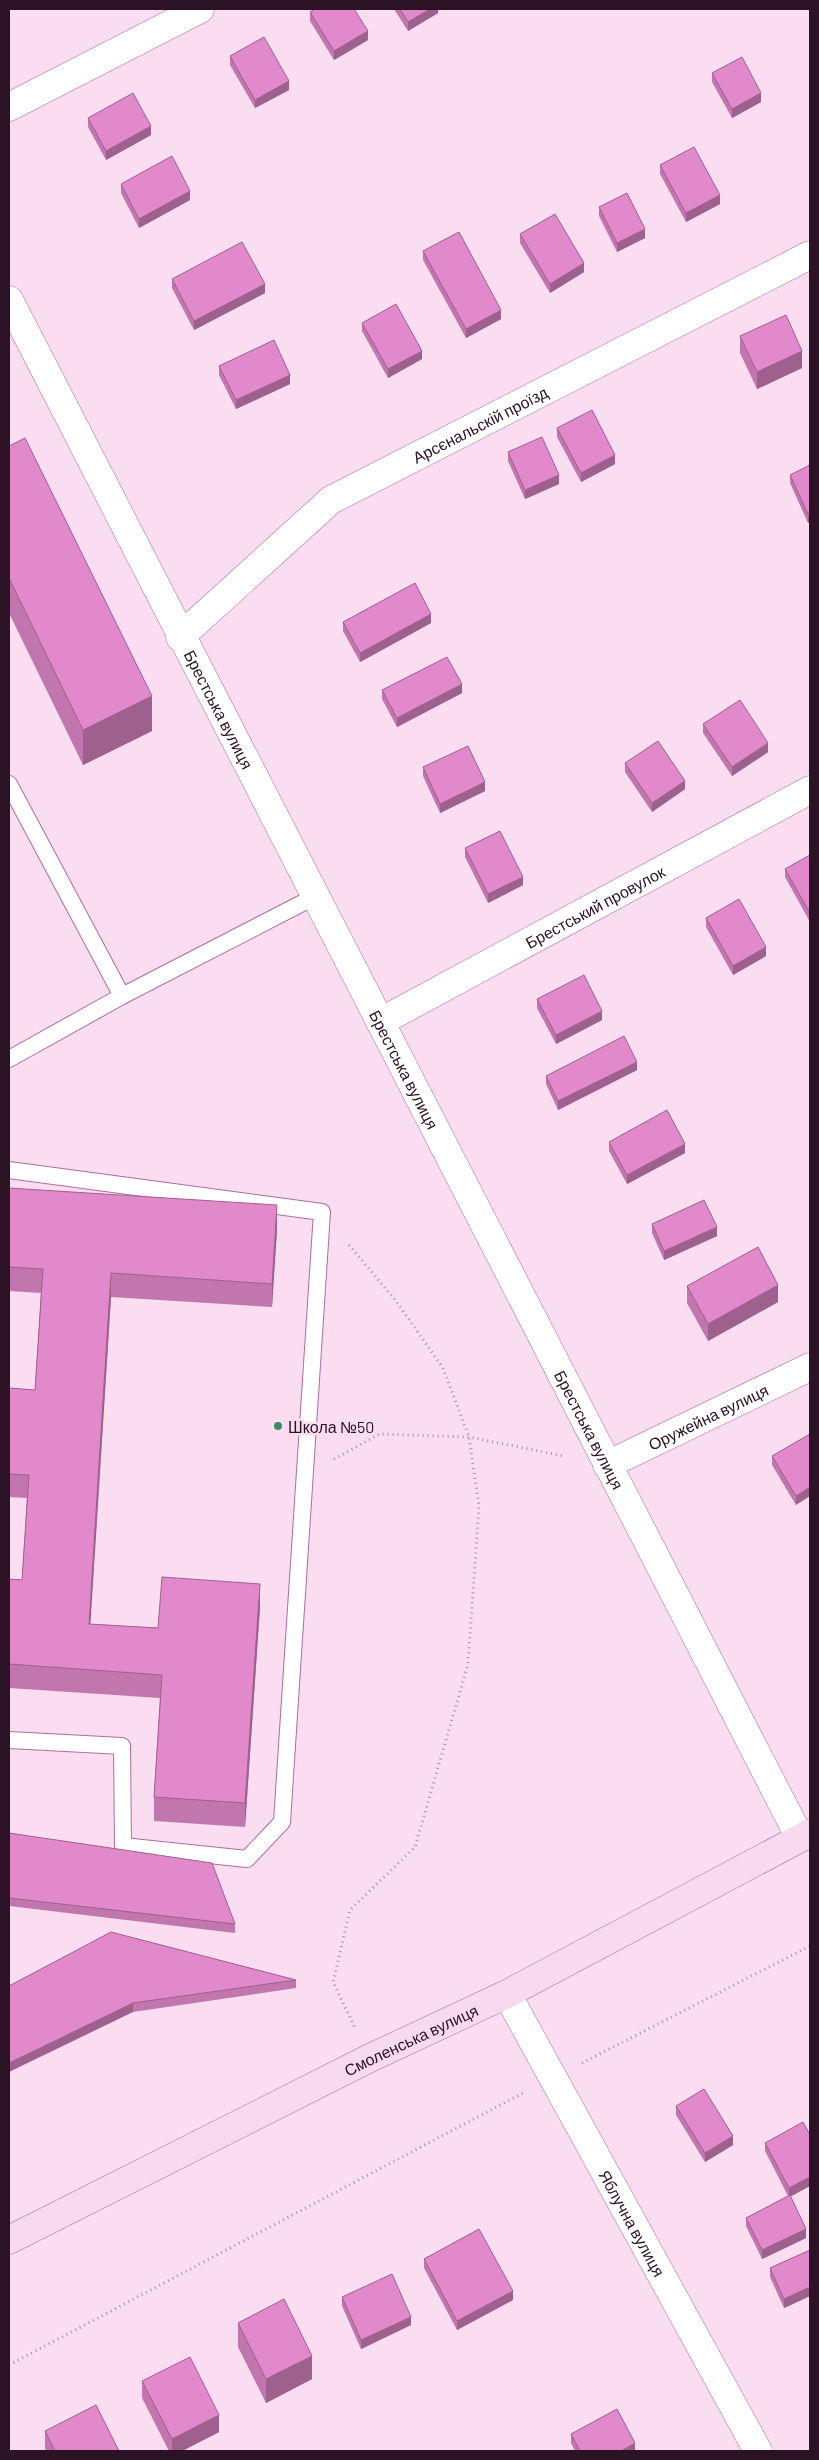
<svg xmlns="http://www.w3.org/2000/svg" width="819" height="2460" font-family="Barlow,sans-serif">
  <rect width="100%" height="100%" fill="#fbddf2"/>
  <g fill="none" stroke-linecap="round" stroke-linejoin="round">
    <defs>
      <g id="lane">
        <path d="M9,784L122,996L314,897"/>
        <path d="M9,1059L122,996"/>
        <path d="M9,1170L322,1212L282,1822L247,1859L123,1846L122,1746L9,1740"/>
      </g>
      <g id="street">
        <path d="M9,107L200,9"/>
        <path id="s1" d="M9,300L800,1838"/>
        <path id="s2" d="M180,637L331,500L810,255"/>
        <path id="s3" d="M380,1022L810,790"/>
        <path id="s4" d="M607,1465L810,1367"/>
        <path id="s5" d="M507,1994L758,2451"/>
      </g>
      <g id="secondary">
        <path id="s6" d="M9,2240L370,2058L507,1994L810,1833"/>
      </g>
    </defs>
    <use href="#lane" stroke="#af6d9d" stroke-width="18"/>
    <use href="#street" stroke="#af6d9d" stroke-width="29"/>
    <use href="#secondary" stroke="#af6d9d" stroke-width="29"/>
    <g stroke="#ad90a4" stroke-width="3" stroke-dasharray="1 4" stroke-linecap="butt">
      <path d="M349,1245L396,1301L443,1368L469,1437L479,1506L468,1664L415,1847L350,1910L333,1982L355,2028"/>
      <path d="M334,1459L380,1434L469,1437L564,1456"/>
      <path d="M582,2063L810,1946"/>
      <path d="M9,2365L523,2093"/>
    </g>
    <use href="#lane" stroke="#fff" stroke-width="16"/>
    <use href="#street" stroke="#fff" stroke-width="28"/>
    <use href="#secondary" stroke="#f7daf0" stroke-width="28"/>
  </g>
  <g fill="#c276ae">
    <path d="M394,9H438V13L408,31Z"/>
    <path d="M310,12L368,40L334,60L310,21Z"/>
    <path d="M230,56L289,90L255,108L230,65Z"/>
    <path d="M712,73L761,102L732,118L712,82Z"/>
    <path d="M88,118L151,135L106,160L88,127Z"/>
    <path d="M660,165L720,204L686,222L660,174Z"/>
    <path d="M121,184L190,200L139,228L121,193Z"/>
    <path d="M599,207L645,238L617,252L599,216Z"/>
    <path d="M520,234L584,272L550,293L520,243Z"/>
    <path d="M423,251L501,319L466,338L423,260Z"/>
    <path d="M172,279L265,293L194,330L172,288Z"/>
    <path d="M362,323L422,359L388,378L362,331Z"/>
    <path d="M740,336L802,368L757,389L740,353Z"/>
    <path d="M219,366L290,384L236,409L219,375Z"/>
    <path d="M557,428L615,464L581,482L557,437Z"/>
    <path d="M9,446L152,731L83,765L9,613Z"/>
    <path d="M508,452L559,484L525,499L508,461Z"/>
    <path d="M810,465L808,523L790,483V475Z"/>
    <path d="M343,622L431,623L360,662L343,631Z"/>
    <path d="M382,690L462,693L397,727L382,699Z"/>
    <path d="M703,724L768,752L732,776L703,733Z"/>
    <path d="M625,763L685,789L652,812L625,772Z"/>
    <path d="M423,767L485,791L440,813L423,776Z"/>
    <path d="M465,848L523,885L488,903L465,857Z"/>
    <path d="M810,855V922L785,877V869Z"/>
    <path d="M706,918L766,956L733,975L706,927Z"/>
    <path d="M537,999L602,1020L556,1044L537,1008Z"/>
    <path d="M637,1070L558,1110L546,1084V1076Z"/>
    <path d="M609,1142L685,1153L627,1184L609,1151Z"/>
    <path d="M9,1188L277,1229L272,1307L111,1297L90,1624L158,1628L260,1607L245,1827L154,1821V1797L160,1698L9,1688V1579L22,1580L27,1498L9,1497V1388L35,1390L41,1293L9,1291Z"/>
    <path d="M652,1224L717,1236L664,1260L652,1233Z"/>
    <path d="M687,1286L778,1302L708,1341L687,1303Z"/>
    <path d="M810,1434L796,1505L772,1465V1456Z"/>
    <path d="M9,1833L235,1924V1933L9,1906Z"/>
    <path d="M296,1980V1988L133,2012L9,1986Z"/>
    <path d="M676,2106L733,2145L705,2162L676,2115Z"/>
    <path d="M810,2135V2186L790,2197L806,2238L762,2259L746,2226V2218L788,2196L765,2151V2143Z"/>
    <path d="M810,2250V2296L784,2308L770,2277V2268Z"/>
    <path d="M424,2259L513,2300L457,2330L424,2268Z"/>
    <path d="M342,2297L411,2325L361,2349L342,2306Z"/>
    <path d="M238,2323L312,2379L266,2403L238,2347Z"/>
    <path d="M142,2381L219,2432L182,2451H169L142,2398Z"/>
    <path d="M45,2431L119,2451H46L45,2448Z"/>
    <path d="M571,2434L635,2451H575L571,2443Z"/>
  </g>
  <g fill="#9e608d">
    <path d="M430,9H438V13L408,31V22Z"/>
    <path d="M368,31V40L334,60V51Z"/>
    <path d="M289,81V90L255,108V100Z"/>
    <path d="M761,93V102L732,118V109Z"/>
    <path d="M151,126V135L106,160V151Z"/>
    <path d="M190,191V200L139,228V219Z"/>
    <path d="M720,195V204L686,222V213Z"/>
    <path d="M645,229V238L617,252V243Z"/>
    <path d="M584,263V272L550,293V284Z"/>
    <path d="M265,284V293L194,330V321Z"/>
    <path d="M501,310V319L466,338V329Z"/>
    <path d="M422,351V359L388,378V369Z"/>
    <path d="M802,351V368L757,389V372Z"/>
    <path d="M290,375V384L236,409V400Z"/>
    <path d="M615,455V464L581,482V473Z"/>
    <path d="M559,475V484L525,499V490Z"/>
    <path d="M810,513V522L808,523V514Z"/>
    <path d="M431,614V623L360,662V653Z"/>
    <path d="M462,684V693L397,727V718Z"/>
    <path d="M152,696V731L83,765V730Z"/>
    <path d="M768,743V752L732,776V767Z"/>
    <path d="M685,781V789L652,812V803Z"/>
    <path d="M485,782V791L440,813V804Z"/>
    <path d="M523,877V885L488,903V894Z"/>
    <path d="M766,947V956L733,975V966Z"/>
    <path d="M602,1011V1020L556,1044V1035Z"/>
    <path d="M637,1062V1070L558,1110V1101Z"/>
    <path d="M685,1144V1153L627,1184V1175Z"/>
    <path d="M277,1205V1229L272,1307V1284Z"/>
    <path d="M717,1227V1236L664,1260V1251Z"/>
    <path d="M111,1273V1297L89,1647V1624Z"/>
    <path d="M778,1285V1302L708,1341V1324Z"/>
    <path d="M810,1487V1496L796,1505V1496Z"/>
    <path d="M260,1584V1607L245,1827V1803Z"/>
    <path d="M133,2003V2012L9,2072V2063Z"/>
    <path d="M733,2136V2145L705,2162V2153Z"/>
    <path d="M810,2177V2186L789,2197V2188Z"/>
    <path d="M806,2229V2238L762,2259V2250Z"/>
    <path d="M810,2287V2296L784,2308V2299Z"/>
    <path d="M513,2291V2300L457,2330V2321Z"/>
    <path d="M411,2317V2325L361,2349V2340Z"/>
    <path d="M312,2356V2379L266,2403V2379Z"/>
    <path d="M219,2415V2432L182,2451H172V2439Z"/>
    <path d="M635,2443V2451H621Z"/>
  </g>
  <g fill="#e189ca" stroke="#9e608d">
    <path d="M315,9H354L368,31L334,51L310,12Z"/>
    <path d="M400,9H430L408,22Z"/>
    <path d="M264,37L289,81L255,100L230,56Z"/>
    <path d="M742,57L761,93L732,109L712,73Z"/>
    <path d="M133,93L151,126L106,151L88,118Z"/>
    <path d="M694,147L720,195L686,213L660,165Z"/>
    <path d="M172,156L190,191L139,219L121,184Z"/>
    <path d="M627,193L645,229L617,243L599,207Z"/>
    <path d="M555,214L584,263L550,284L520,234Z"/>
    <path d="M459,232L501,310L466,329L423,251Z"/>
    <path d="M242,242L265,284L194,321L172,279Z"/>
    <path d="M396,304L422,351L388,369L362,323Z"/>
    <path d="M786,315L802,351L757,372L740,336Z"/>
    <path d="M274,340L290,375L236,400L219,366Z"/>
    <path d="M592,410L615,455L581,473L557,428Z"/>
    <path d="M542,437L559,475L525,490L508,452Z"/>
    <path d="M25,438L152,696L83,730L9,578V446Z"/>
    <path d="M810,465V513L808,514L790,475Z"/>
    <path d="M415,583L431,614L360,653L343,622Z"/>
    <path d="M447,657L462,684L397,718L382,690Z"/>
    <path d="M740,700L768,743L732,767L703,724Z"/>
    <path d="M658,741L685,781L652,803L625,763Z"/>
    <path d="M468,746L485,782L440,804L423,767Z"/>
    <path d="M500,831L523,877L488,894L465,848Z"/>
    <path d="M810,855V913L785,869Z"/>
    <path d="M739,899L766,947L733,966L706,918Z"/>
    <path d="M584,975L602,1011L556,1035L537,999Z"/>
    <path d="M624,1036L637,1062L558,1101L546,1076Z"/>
    <path d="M667,1110L685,1144L627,1175L609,1142Z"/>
    <path d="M9,1188L277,1205L272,1284L111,1273L89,1624L158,1628L162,1577L260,1584L245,1803L154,1797L162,1675L9,1664V1579L22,1580L29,1475L9,1474V1388L35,1390L43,1269L9,1267Z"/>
    <path d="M704,1200L717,1227L664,1251L652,1224Z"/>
    <path d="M758,1247L778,1285L708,1324L687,1286Z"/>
    <path d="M810,1434V1487L796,1496L772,1456Z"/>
    <path d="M9,1833L212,1863L235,1924L9,1898Z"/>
    <path d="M111,1932L296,1980L133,2003L9,2063V1986Z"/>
    <path d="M704,2089L733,2136L705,2153L676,2106Z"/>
    <path d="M803,2122L810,2135V2177L789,2188L765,2143Z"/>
    <path d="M790,2195L806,2229L762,2250L746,2218Z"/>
    <path d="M479,2229L513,2291L457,2321L424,2259Z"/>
    <path d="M810,2250V2287L784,2299L770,2268Z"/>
    <path d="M392,2274L411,2317L361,2340L342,2297Z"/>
    <path d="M284,2299L312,2356L266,2379L238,2323Z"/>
    <path d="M190,2357L219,2415L172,2439L142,2381Z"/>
    <path d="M96,2405L119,2451H55L45,2431Z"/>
    <path d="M617,2409L635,2443L621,2451H580L571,2434Z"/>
  </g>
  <circle fill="#398e61" stroke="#fbddf2" stroke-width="2" cx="278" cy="1426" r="5"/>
  <g text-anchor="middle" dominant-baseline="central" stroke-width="5" stroke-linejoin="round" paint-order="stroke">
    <g font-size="16" fill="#2c1225" stroke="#fbddf2">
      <text stroke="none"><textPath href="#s2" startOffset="371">Арсєнальскій проїзд</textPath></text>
      <text stroke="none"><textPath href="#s1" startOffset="460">Брестська вулиця</textPath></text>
      <text stroke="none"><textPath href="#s3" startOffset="244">Брестський провулок</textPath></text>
      <text stroke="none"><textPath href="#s1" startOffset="865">Брестська вулиця</textPath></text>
      <text stroke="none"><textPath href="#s4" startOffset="112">Оружейна вулиця</textPath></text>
      <text stroke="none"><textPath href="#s1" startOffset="1270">Брестська вулиця</textPath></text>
      <text stroke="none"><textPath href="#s6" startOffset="449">Смоленська вулиця</textPath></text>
      <text stroke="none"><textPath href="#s5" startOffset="261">Яблучна вулиця</textPath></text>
    </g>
    <g font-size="16" fill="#2c1225" stroke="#fbddf2" text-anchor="start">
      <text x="288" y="1426">Школа №50</text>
    </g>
  </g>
  <rect width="819" height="2460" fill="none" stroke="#2c1225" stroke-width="20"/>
</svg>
